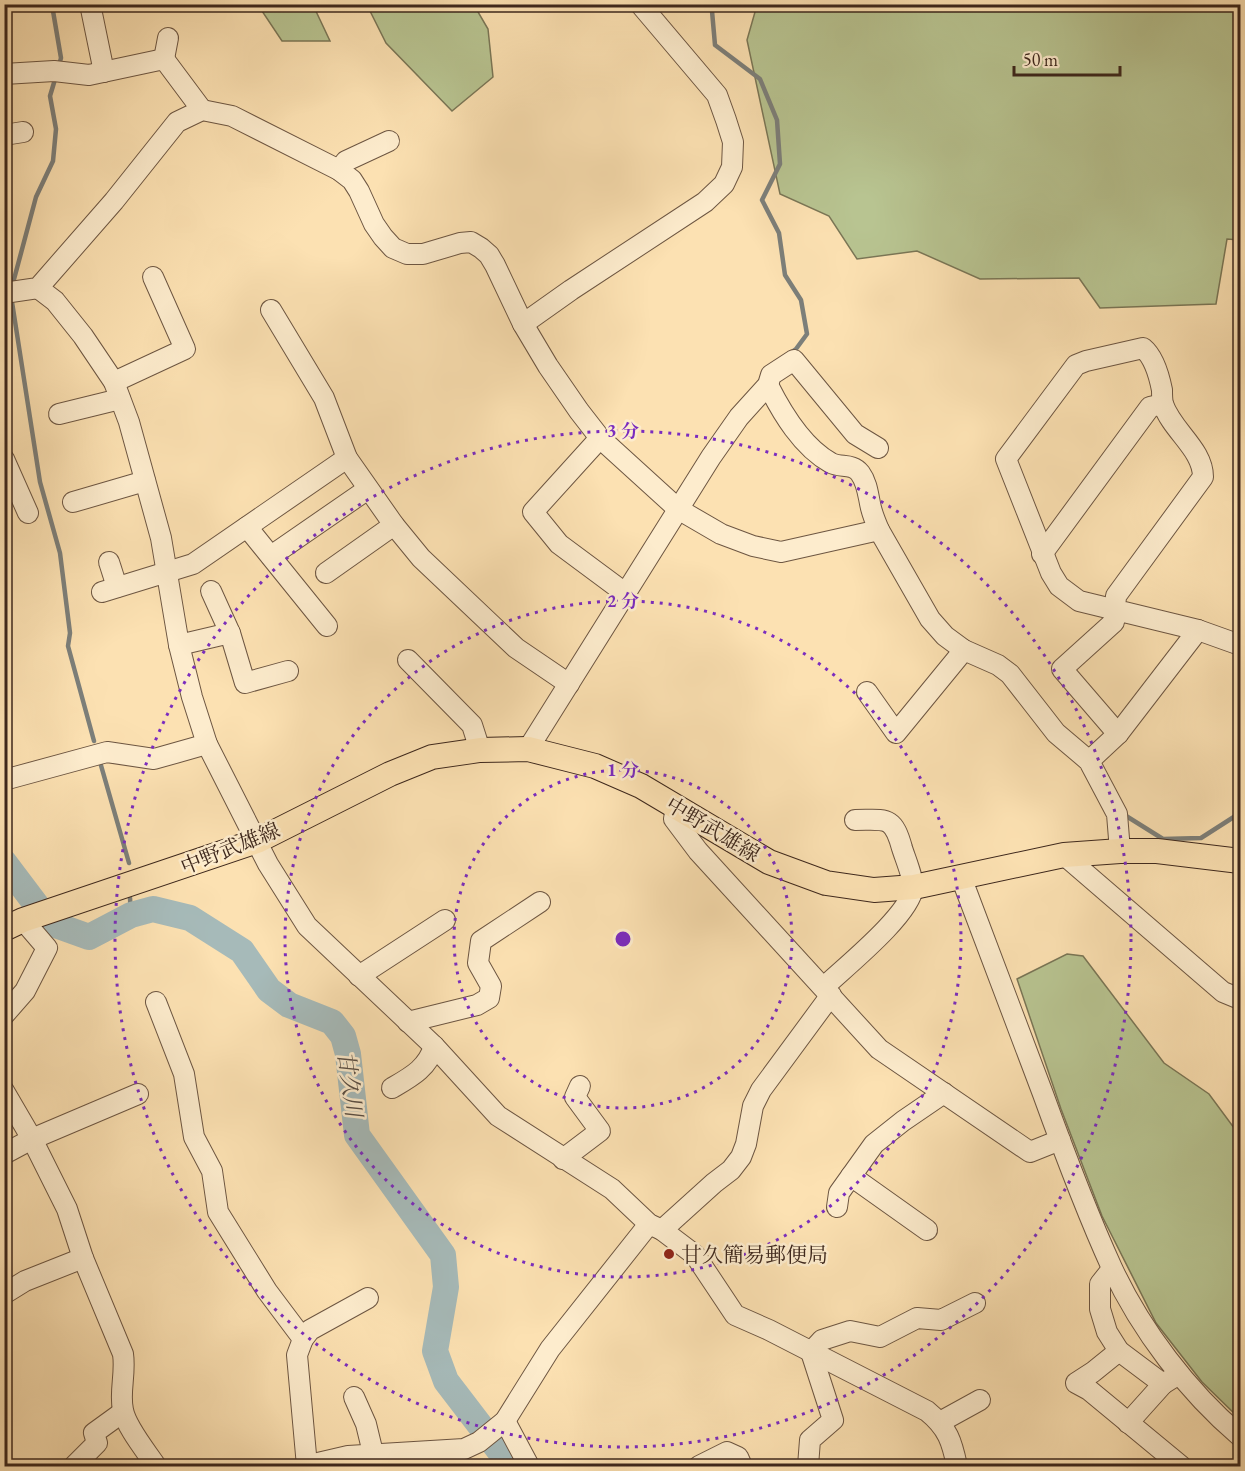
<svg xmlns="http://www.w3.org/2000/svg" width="1245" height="1471" font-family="'EB Garamond','Noto Serif JP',serif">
  <rect width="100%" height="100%" fill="#fce1b2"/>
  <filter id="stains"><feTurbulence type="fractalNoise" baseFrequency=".00333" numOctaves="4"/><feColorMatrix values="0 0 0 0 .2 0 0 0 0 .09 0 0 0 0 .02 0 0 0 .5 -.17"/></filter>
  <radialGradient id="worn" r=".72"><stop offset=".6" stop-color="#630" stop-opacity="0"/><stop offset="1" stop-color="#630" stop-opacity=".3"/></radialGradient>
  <g fill="#b8c491" stroke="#7a7656" stroke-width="1.5">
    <path d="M258,5H313L330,41H282Z"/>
    <path d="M367,5H474L488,29L493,77L452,111L386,43Z"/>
    <path d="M757,5H1240V240L1227,239L1216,304L1100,308L1079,278L980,279L917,251L857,259L829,216L780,194L747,40Z"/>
    <path d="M1067,954L1083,956L1164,1063L1209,1094L1240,1136V1419L1202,1382L1156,1323L1102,1216L1061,1109L1017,979Z"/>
  </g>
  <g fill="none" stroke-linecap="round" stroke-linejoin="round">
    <g stroke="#7c7f7a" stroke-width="4.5">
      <path d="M48,4L53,11L61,58L59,65"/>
      <path d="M713,4L712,11L715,45L760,79L777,120L780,164L762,200L779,233L785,275L801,300L807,334L796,349L789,354"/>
      <path d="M13,283L36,197L53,161L56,129L50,96L56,76"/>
      <path d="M12,302L40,482L60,553L70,633L68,646L94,741"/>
      <path d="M100,762L129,863"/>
      <path d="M1123,814L1163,839L1201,838L1240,813"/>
      <path d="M130,898L131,915"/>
    </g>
    <path stroke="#a6bab9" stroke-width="26" d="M4,862L50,923L89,937L131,915L153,909L190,918L242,951L269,990L289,1005L332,1022L343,1036L348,1054L357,1135L443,1255L446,1287L435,1351L446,1381L511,1466"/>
    <defs>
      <g id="minor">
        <path d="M90,4L104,72"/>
        <path d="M164,59L168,38"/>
        <path d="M4,74L54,71L89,75L164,59L202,110"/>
        <path d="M4,135L23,132"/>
        <path d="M339,170L346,161L389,141"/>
        <path d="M38,288L55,301L83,336L114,382L129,422L161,538L179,645L192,697L207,744L268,864L307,926L434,1046L498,1116L612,1189L649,1224L662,1230L695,1255L735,1315L769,1330L927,1411C948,1428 952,1442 957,1466"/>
        <path d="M4,293L38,288L114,201L177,122L202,110L232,116L339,170L352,180L359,191L374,224L383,237L393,248L407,254H423L460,243L471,242L481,248L489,255L495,265L523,324L548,366L579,411L600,438L678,509L721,534L753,546L781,552L879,530L930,619L945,636L964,650L998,665L1010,674L1056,733L1089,761L1117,814L1120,851"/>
        <path d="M271,310L324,398L347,458L394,525L421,558L516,648L569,684"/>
        <path d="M523,324L571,290L705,202L724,184L732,167L733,142L726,120L717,95L640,4"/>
        <path d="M114,382L185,349L153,277"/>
        <path d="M768,385C782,413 802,447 831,463C841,468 852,463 860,473C868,484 868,496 871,508C873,516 876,523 879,530"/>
        <path d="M59,414L120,399"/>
        <path d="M600,438L533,512L559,544L625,593"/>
        <path d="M4,459L28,513"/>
        <path d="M73,502L145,481"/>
        <path d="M247,527L327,626"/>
        <path d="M1042,554L1150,407L1163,404"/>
        <path d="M271,556L368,489"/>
        <path d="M109,562L117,587"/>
        <path d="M326,573L394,525"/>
        <path d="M211,591L230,633"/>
        <path d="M102,592L193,564L347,458"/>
        <path d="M179,645L230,633L245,683L288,671"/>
        <path d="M408,660L472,725L480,750"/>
        <path d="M867,692L896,733L964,650"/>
        <path d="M1118,734L1062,669L1114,622L1116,596L1203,477C1203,449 1172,431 1163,404C1162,400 1162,394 1162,390C1159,375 1154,357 1143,348L1086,361L1076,365L1006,459L1051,573L1059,586L1079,601L1198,630L1240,645"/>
        <path d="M528,749L711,457L739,417L768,385L771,375L794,360L855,434L878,448"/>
        <path d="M1089,761L1118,734L1198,630"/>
        <path d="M4,780L107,752L154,759L207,744"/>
        <path d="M676,807L674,819L698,851L879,1049L1030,1152L1060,1140"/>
        <path d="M1064,855L1223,992L1240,999"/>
        <path d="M961,877C988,950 1016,1022 1043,1094C1064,1152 1086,1211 1112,1268C1141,1330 1188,1392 1240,1436"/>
        <path d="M359,976L445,920"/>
        <path d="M824,987C845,967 910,915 913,888C914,879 905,858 902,848C893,815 886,820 855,820"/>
        <path d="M156,1002L184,1074L194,1137L212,1171L218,1212L267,1291L303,1339L297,1355L307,1466"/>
        <path d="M4,1015L25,991L47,948L23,920"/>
        <path d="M408,1022L477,1005L489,998L491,986L478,963L481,941L540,902"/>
        <path d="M392,1088C411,1077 428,1068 434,1046"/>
        <path d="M4,1091L32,1139L67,1209L83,1258L123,1354C126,1374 119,1392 123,1410C126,1427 146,1451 156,1466"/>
        <path d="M4,1154L32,1139L138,1094"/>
        <path d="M563,1159L600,1131L575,1097L580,1086"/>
        <path d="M851,1176L927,1230"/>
        <path d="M837,1207L839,1193L874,1144L903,1121L944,1093"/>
        <path d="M662,1230L714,1183L731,1170L741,1157L746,1144L753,1106L761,1090L831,995"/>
        <path d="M1112,1269L1100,1284V1309L1107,1332L1119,1351L1163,1384L1179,1374"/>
        <path d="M4,1294L25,1281L83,1258"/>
        <path d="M303,1339L310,1330L368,1298"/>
        <path d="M1119,1351L1093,1372L1076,1383L1089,1390L1181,1466"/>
        <path d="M354,1397L366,1424L373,1453"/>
        <path d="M505,1421L529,1466"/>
        <path d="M940,1422L980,1400"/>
        <path d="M1128,1423L1163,1384"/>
        <path d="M74,1466L97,1443L94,1433L123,1412"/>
        <path d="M305,1466L348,1456L464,1449L479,1442L505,1421L550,1349L649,1224"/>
        <path d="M699,1466L727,1452L738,1457L742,1466"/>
        <path d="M808,1466L810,1440L833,1420L811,1352L822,1340L850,1331L880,1337L917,1318L941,1320L975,1303"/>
      </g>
      <path id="major" d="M4,929L23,920L257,841L390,774L432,757L480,750L528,749L595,766L641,786L769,862L826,883L874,890L914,887L1064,855L1120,851H1157L1240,861"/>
    </defs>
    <use href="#minor" stroke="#6d5642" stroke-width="22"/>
    <use href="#major" stroke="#3d271c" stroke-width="26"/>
    <use href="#minor" stroke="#fdeccd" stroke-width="20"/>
    <use href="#major" stroke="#fce1b2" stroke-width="24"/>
  </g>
  <g fill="none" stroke="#7b2cbf" stroke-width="3" stroke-dasharray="3 6">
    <circle cx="623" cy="939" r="169"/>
    <circle cx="623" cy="939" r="338"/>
    <circle cx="623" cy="939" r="508"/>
  </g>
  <circle fill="#8f2418" stroke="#fdeccd" stroke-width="2" cx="669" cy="1254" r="6"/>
  <g text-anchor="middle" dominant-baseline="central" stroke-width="5" stroke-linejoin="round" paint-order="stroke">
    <g font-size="21" fill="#3d271c" stroke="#fdeccd">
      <text transform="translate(713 829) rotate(31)">中野武雄線</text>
      <text transform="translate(230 848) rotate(-22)">中野武雄線</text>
    </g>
    <g font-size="21" fill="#3d271c" stroke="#fdeccd" text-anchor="start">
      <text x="681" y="1254">甘久簡易郵便局</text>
    </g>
    <g font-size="22" font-style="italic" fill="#574c43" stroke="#fdeccd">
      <text transform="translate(350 1084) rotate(82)">甘久川</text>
    </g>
  </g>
  <circle cx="623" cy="939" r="9" fill="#7b2cbf" stroke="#fdeccd" stroke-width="3"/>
  <g font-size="18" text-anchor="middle" font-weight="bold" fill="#7b2cbf" stroke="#fdeccd" stroke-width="5" stroke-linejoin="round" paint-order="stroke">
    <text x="623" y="437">3 分</text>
    <text x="623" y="607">2 分</text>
    <text x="623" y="776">1 分</text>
  </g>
  <rect width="1245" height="1471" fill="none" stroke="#fce1b2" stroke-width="24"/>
  <rect x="6" y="6" width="1233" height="1459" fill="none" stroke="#3d271c" stroke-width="3"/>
  <rect x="12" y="12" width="1221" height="1447" fill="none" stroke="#3d271c" stroke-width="1.5"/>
  <path d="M1014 66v9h106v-9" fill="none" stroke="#3d271c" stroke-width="3"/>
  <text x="1023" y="66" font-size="18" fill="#3d271c" stroke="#fdeccd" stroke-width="4.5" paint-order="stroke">50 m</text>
  <rect width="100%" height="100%" filter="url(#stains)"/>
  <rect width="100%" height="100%" fill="url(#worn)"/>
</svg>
